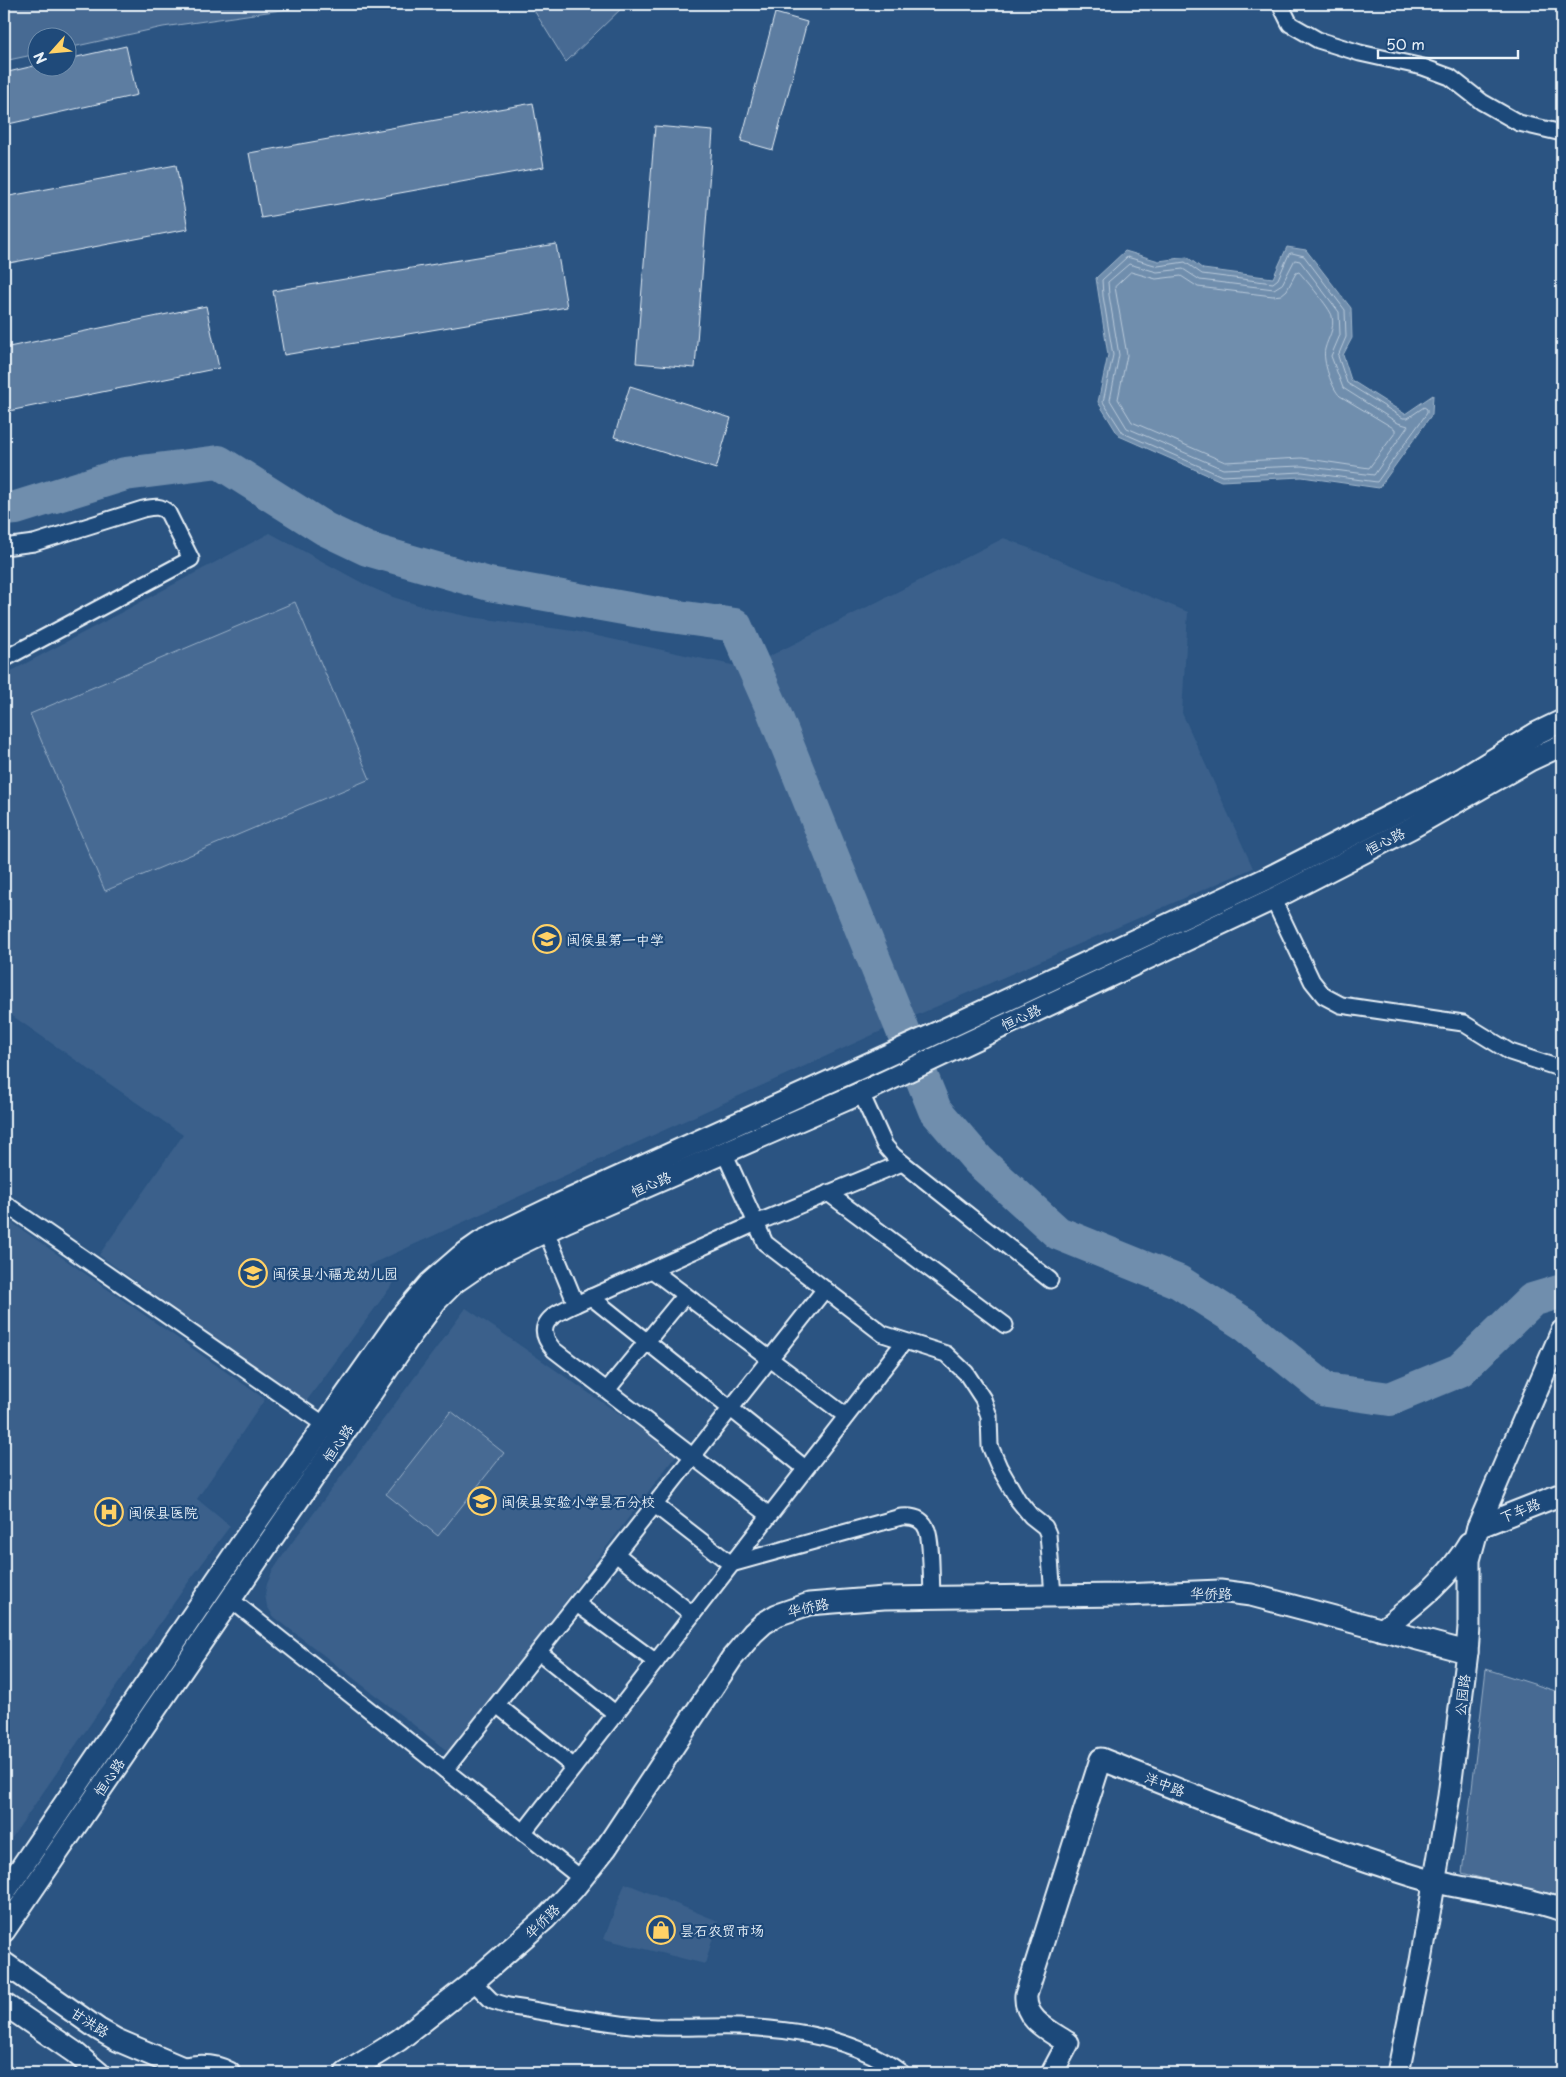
<svg xmlns="http://www.w3.org/2000/svg" width="1566" height="2077" font-family="'Playpen Sans','LXGW WenKai TC',sans-serif">
  <rect width="100%" height="100%" fill="#2b5482"/>
  <filter id="ink" filterUnits="userSpaceOnUse"><feTurbulence type="fractalNoise" baseFrequency=".02" numOctaves="2"/><feDisplacementMap in="SourceGraphic" scale="10" xChannelSelector="R" yChannelSelector="G"/><feConvolveMatrix kernelMatrix="1 2 1 2 8 2 1 2 1" color-interpolation-filters="sRGB"/></filter>
  <g filter="url(#ink)">
    <g fill="#3a608b">
      <path d="M270,533L366,585L393,597L428,608L471,617L574,631L746,668L1004,538L1188,612L1182,713L1253,868L901,1022L367,1266L395,1281L305,1403L99,1255L183,1135L4,1010V675Z"/>
      <path d="M4,1217L265,1399L197,1499L230,1526L187,1584L4,1849Z"/>
      <path d="M466,1308L677,1454L450,1753L273,1616L267,1606L265,1594L267,1584L272,1572L288,1548Z"/>
      <path d="M625,1883L718,1921L705,1964L604,1939Z"/>
    </g>
    <g fill="#476b93" stroke="#98aec6">
      <path d="M4,4H323L163,27L68,48V38H38L37,54L4,61Z"/>
      <path d="M530,4H626L566,62Z"/>
      <path d="M295,602L370,779L105,891L30,714Z"/>
      <path d="M451,1411L504,1453L438,1536L386,1494Z"/>
      <path d="M1486,1669L1562,1693V1899L1462,1873Z"/>
    </g>
    <path fill="#708ead" stroke="#a0b6cb" d="M1287,247L1306,250L1351,308L1352,338L1343,355L1351,380L1405,414L1433,395L1432,414L1379,488L1302,477L1221,481L1119,436L1098,402L1108,355L1096,278L1125,251L1159,261L1187,257L1203,269L1273,278Z"/>
    <g fill="none" stroke-linecap="round" stroke-linejoin="round">
      <g stroke="#b8c9da" stroke-width="1">
        <path d="M1292,253L1304,256L1345,310L1346,337L1338,356L1347,383L1403,418H1408L1424,407L1427,409V413L1377,482L1302,472L1222,476L1123,433L1103,402L1113,355L1103,296L1102,280L1127,257L1158,266L1185,262L1202,274L1273,283L1278,279L1289,254Z"/>
        <path d="M1295,260L1300,261L1339,312L1340,335L1331,356L1343,388L1398,423L1408,426L1374,475L1302,466L1223,469L1127,428L1110,400L1119,355L1109,295L1108,282L1129,264L1157,272L1183,269L1200,280L1274,289L1282,284Z"/>
        <path d="M1131,272L1156,279L1181,276L1198,287L1273,296L1281,295L1287,290L1296,273L1299,272C1306,280 1330,308 1332,316C1335,330 1328,337 1325,349C1322,360 1332,389 1340,396L1395,429V433L1369,468L1302,458L1225,462L1132,422L1118,399L1127,355L1115,287Z"/>
      </g>
      <path stroke="#708ead" stroke-width="34" d="M4,509L16,508L125,474L219,462L325,529L367,549L489,584L657,614L735,625L773,710L935,1110L979,1161L1058,1233L1179,1282L1246,1325L1326,1390L1390,1399L1460,1370L1532,1300L1562,1291"/>
    </g>
    <g fill="#5d7da1" stroke="#e8f1f8">
      <path d="M775,13L807,22L773,150L741,141Z"/>
      <path d="M126,46L137,95L4,125V73L38,65V68H68V59Z"/>
      <path d="M533,103L544,167L261,218L249,153Z"/>
      <path d="M655,126L713,131L695,368L636,363Z"/>
      <path d="M176,165L188,229L4,264V197Z"/>
      <path d="M556,244L567,307L284,355L273,291Z"/>
      <path d="M206,306L219,368L4,412V348Z"/>
      <path d="M630,386L731,418L716,469L614,437Z"/>
    </g>
    <g fill="none" stroke-linecap="round" stroke-linejoin="round">
      <defs>
        <g id="street">
          <path d="M1280,4L1290,24L1318,40L1360,53L1423,67L1450,77L1482,102L1519,123L1562,133"/>
          <path d="M4,547L34,543L143,509C153,507 161,505 168,513L191,559L4,659"/>
          <path d="M1273,899L1312,981L1324,996L1341,1005L1463,1023L1510,1052L1562,1069"/>
          <path d="M861,1093L885,1146L894,1156L1050,1280"/>
          <path d="M724,1152L765,1243L883,1334L946,1354L966,1373L983,1399L989,1416L990,1446L999,1467L1018,1500L1031,1516L1045,1527L1048,1534L1053,1595"/>
          <path d="M828,1193L1005,1325"/>
          <path d="M4,1203L332,1430"/>
          <path d="M546,1231L576,1304"/>
          <path d="M652,1270L846,1416"/>
          <path d="M591,1297L805,1468"/>
          <path d="M607,1390L685,1295"/>
          <path d="M655,1505L731,1564L901,1517C912,1516 923,1518 927,1530C932,1542 931,1580 932,1596"/>
          <path d="M769,1515L554,1350C531,1324 554,1314 576,1304L756,1223L902,1163"/>
          <path d="M616,1554L692,1614"/>
          <path d="M230,1599L582,1879"/>
          <path d="M577,1604L656,1662"/>
          <path d="M539,1652L616,1714"/>
          <path d="M497,1705L574,1767"/>
          <path d="M445,1770L825,1289"/>
          <path d="M523,1833L904,1342"/>
          <path d="M473,1982L492,2001L508,2006C552,2013 596,2022 640,2026C673,2029 706,2026 739,2027C794,2029 857,2039 902,2073"/>
        </g>
        <g id="secondary">
          <path d="M1478,1527L1562,1494"/>
          <path d="M1382,1630C1415,1604 1448,1580 1469,1543"/>
          <path d="M4,1893L244,1540L400,1318L430,1283L461,1256L481,1242L560,1204L928,1037L1270,877L1462,779L1537,733L1562,721"/>
          <path d="M4,1931L410,1336L436,1301L455,1282L490,1258L567,1221L861,1093L1273,899L1411,828L1530,760L1562,745"/>
          <path d="M4,1963L98,2029L117,2040L183,2068"/>
          <path d="M4,2004L74,2052L99,2073"/>
          <path d="M171,2072C189,2066 211,2063 229,2073"/>
          <path d="M346,2073L399,2040L473,1982L546,1918L574,1888L606,1848L732,1658L753,1633L764,1623L777,1615L809,1604L884,1598L1122,1595L1220,1591L1251,1595L1467,1652"/>
          <path d="M1052,2073L1068,2043C1050,2031 1024,2020 1026,1995L1101,1759C1205,1800 1308,1843 1414,1876C1463,1891 1514,1893 1562,1910"/>
          <path d="M1398,2073L1421,1961L1449,1796L1467,1652L1469,1627V1560L1478,1527L1562,1331"/>
        </g>
      </defs>
      <use href="#street" stroke="#e8f1f8" stroke-width="19"/>
      <use href="#secondary" stroke="#e8f1f8" stroke-width="25"/>
      <use href="#street" stroke="#1f4a7a" stroke-width="15"/>
      <use href="#secondary" stroke="#1f4a7a" stroke-width="21"/>
    </g>
  </g>
  <defs>
    <symbol id="school-ring" viewBox="-11 -11 22 22"><circle r="9.5" fill="#1f4a7a" stroke="#ffd166" stroke-width="1.5"/><path d="M0-5L7-2L0 1L-7-2ZM-4 1L0 2.5L4 1V4Q0 6-4 4Z" fill="#ffd166"/></symbol>
    <symbol id="hospital-ring" viewBox="-11 -11 22 22"><circle r="9.5" fill="#1f4a7a" stroke="#ffd166" stroke-width="1.5"/><path d="M-5-5h3v3.5h4V-5h3V5h-3V1.5h-4V5h-3Z" fill="#ffd166"/></symbol>
    <symbol id="shop-ring" viewBox="-11 -11 22 22"><circle r="9.5" fill="#1f4a7a" stroke="#ffd166" stroke-width="1.5"/><path d="M-5-2.5h2.3a2.7 3.5 0 0 1 5.4 0H5L5.5 6h-11ZM-1.5-2.5h3a1.5 2.3 0 0 0-3 0Z" fill="#ffd166"/></symbol>
  </defs>
  <g fill-rule="evenodd">
    <use href="#school-ring" x="531" y="923" width="32" height="32"/>
    <use href="#school-ring" x="237" y="1257" width="32" height="32"/>
    <use href="#school-ring" x="466" y="1485" width="32" height="32"/>
    <use href="#hospital-ring" x="93" y="1496" width="32" height="32"/>
    <use href="#shop-ring" x="645" y="1914" width="32" height="32"/>
  </g>
  <g text-anchor="middle" dominant-baseline="central" stroke-width="4.5" stroke-linejoin="round" paint-order="stroke">
    <g font-size="14" fill="#e8f1f8" stroke="#1f4a7a">
      <text transform="translate(1385 841) rotate(-27)">恒心路</text>
      <text transform="translate(1021 1017) rotate(-25)">恒心路</text>
      <text transform="translate(651 1184) rotate(-24)">恒心路</text>
      <text transform="translate(338 1443) rotate(-56)">恒心路</text>
      <text transform="translate(1520 1510) rotate(-22)">下车路</text>
      <text transform="translate(1211 1593) rotate(1)">华侨路</text>
      <text transform="translate(808 1607) rotate(-12)">华侨路</text>
      <text transform="translate(1462 1695) rotate(-83)">公园路</text>
      <text transform="translate(109 1777) rotate(-56)">恒心路</text>
      <text transform="translate(1165 1784) rotate(21)">洋中路</text>
      <text transform="translate(542 1921) rotate(-44)">华侨路</text>
      <text transform="translate(90 2022) rotate(33)">甘洪路</text>
    </g>
    <g font-size="14" fill="#e8f1f8" stroke="#1f4a7a" text-anchor="start">
      <text x="566" y="939">闽侯县第一中学</text>
      <text x="272" y="1273">闽侯县小福龙幼儿园</text>
      <text x="501" y="1501">闽侯县实验小学昙石分校</text>
      <text x="128" y="1512">闽侯县医院</text>
      <text x="680" y="1930">昙石农贸市场</text>
    </g>
  </g>
  <rect width="1566" height="2077" fill="none" stroke="#1f4a7a" stroke-width="20"/>
  <rect x="10" y="10" width="1546" height="2057" fill="none" stroke="#e8f1f8" stroke-width="2" filter="url(#ink)"/>
  <g transform="translate(52 52) rotate(243)"><circle r="24" fill="#1f4a7a" stroke="#6f8dac"/>
  <path d="M0-4L9 19L0 12L-9 19Z" fill="#ffd166"/>
  <text y="-8" font-size="14" font-weight="bold" text-anchor="middle" fill="#e8f1f8">N</text>
  </g>
  <path d="M1378 50v8h140v-8" fill="none" stroke="#e8f1f8" stroke-width="2.5"/>
  <text x="1386" y="50" font-size="15" fill="#e8f1f8" stroke="#1f4a7a" stroke-width="4" paint-order="stroke">50 m</text>
</svg>
